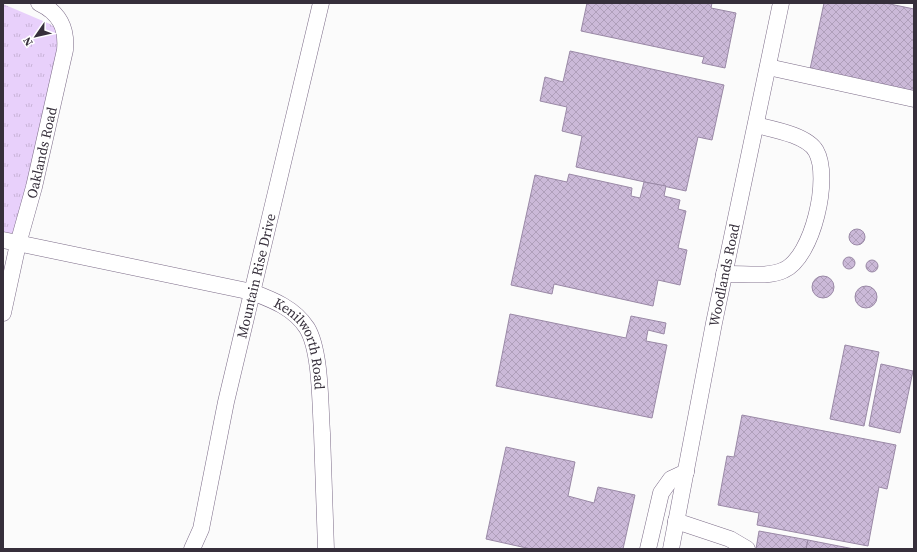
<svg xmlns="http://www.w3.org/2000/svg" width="917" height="552" font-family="'Source Serif 4',serif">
  <defs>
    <pattern id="grass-tufts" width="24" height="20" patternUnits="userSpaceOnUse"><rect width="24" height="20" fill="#e8d0fb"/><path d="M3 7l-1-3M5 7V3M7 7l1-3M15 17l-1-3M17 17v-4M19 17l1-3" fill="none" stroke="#c8b3d8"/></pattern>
    <pattern id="building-cross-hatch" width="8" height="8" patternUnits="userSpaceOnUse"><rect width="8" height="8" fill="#cbb9d8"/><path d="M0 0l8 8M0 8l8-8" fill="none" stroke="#af9fba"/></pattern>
  </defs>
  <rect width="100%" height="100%" fill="#fbfbfb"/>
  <path fill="url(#grass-tufts)" d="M3,4L50,24L58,30L63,45L14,233L3,235Z"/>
  <g fill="url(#building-cross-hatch)" stroke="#9a89a6">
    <path d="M587,3H712L711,8L736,13L725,68L702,63L704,57L581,31Z"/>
    <path d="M824,3H885L914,9V97L809,74Z"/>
    <path d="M570,51L724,85L712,140L698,137L686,191L576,167L582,136L562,131L567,107L540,101L545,77L563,82Z"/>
    <path d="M569,174L632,188L631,196L640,198L644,182L666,186L664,196L680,200L678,209L686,211L678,248L687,250L680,285L658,280L653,306L554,284L552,294L511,285L535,175L567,182Z"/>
    <circle cx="857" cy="237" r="8"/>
    <circle cx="849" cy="263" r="6"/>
    <circle cx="872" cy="266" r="6"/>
    <circle cx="823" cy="287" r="11"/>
    <circle cx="866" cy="297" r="11"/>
    <path d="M510,314L626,338L631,316L666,323L664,334L648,330L646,341L667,345L652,418L496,386Z"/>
    <path d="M845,345L879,352L864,426L830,419Z"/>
    <path d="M881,364L913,371L900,433L869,426Z"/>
    <path d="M742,415L896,445L887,489L879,487L868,546L757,525L759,513L718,505L727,456L734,457Z"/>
    <path d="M506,447L575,462L568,496L594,503L598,487L635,495L623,549H531L486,539Z"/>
    <path d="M759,531L808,540L806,549H756Z"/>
    <path d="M808,540L854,549H806Z"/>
  </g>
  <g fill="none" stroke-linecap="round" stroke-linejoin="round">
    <defs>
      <g id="minor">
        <path d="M768,67L914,99"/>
        <path id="s1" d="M3,240L252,292C273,300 294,308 307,328C321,351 320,405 322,433C323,472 325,510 326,549"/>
        <path d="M724,274C742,273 768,278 784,270C813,257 831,177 816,151C807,135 772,129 756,125"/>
        <path id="s2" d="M3,313L18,244L34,187L65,50C67,28 60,13 39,3"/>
        <path d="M676,521L730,539L747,549"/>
        <path id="s3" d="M192,549L201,529L226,402L321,3"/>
        <path d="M648,549L661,493L671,479L686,472"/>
        <path id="s4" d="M671,549L714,323L781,3"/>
      </g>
    </defs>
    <use href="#minor" stroke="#7c6c88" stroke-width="17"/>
    <use href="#minor" stroke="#fff" stroke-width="16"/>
  </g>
  <g text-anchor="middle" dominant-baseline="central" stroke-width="3" stroke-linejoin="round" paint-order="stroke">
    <g font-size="14" fill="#362f3b" stroke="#fff">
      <text stroke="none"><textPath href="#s2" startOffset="165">Oaklands Road</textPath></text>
      <text stroke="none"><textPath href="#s4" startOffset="279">Woodlands Road</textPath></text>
      <text stroke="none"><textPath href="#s3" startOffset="281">Mountain Rise Drive</textPath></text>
      <text stroke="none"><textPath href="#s1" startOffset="332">Kenilworth Road</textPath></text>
    </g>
  </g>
  <rect width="917" height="552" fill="none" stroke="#362f3b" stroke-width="8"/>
  <g transform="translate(36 36) rotate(236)" stroke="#ffffff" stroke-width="3" paint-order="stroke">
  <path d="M0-3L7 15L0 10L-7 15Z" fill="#362f3b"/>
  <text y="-6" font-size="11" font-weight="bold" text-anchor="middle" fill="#362f3b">N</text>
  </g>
</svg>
